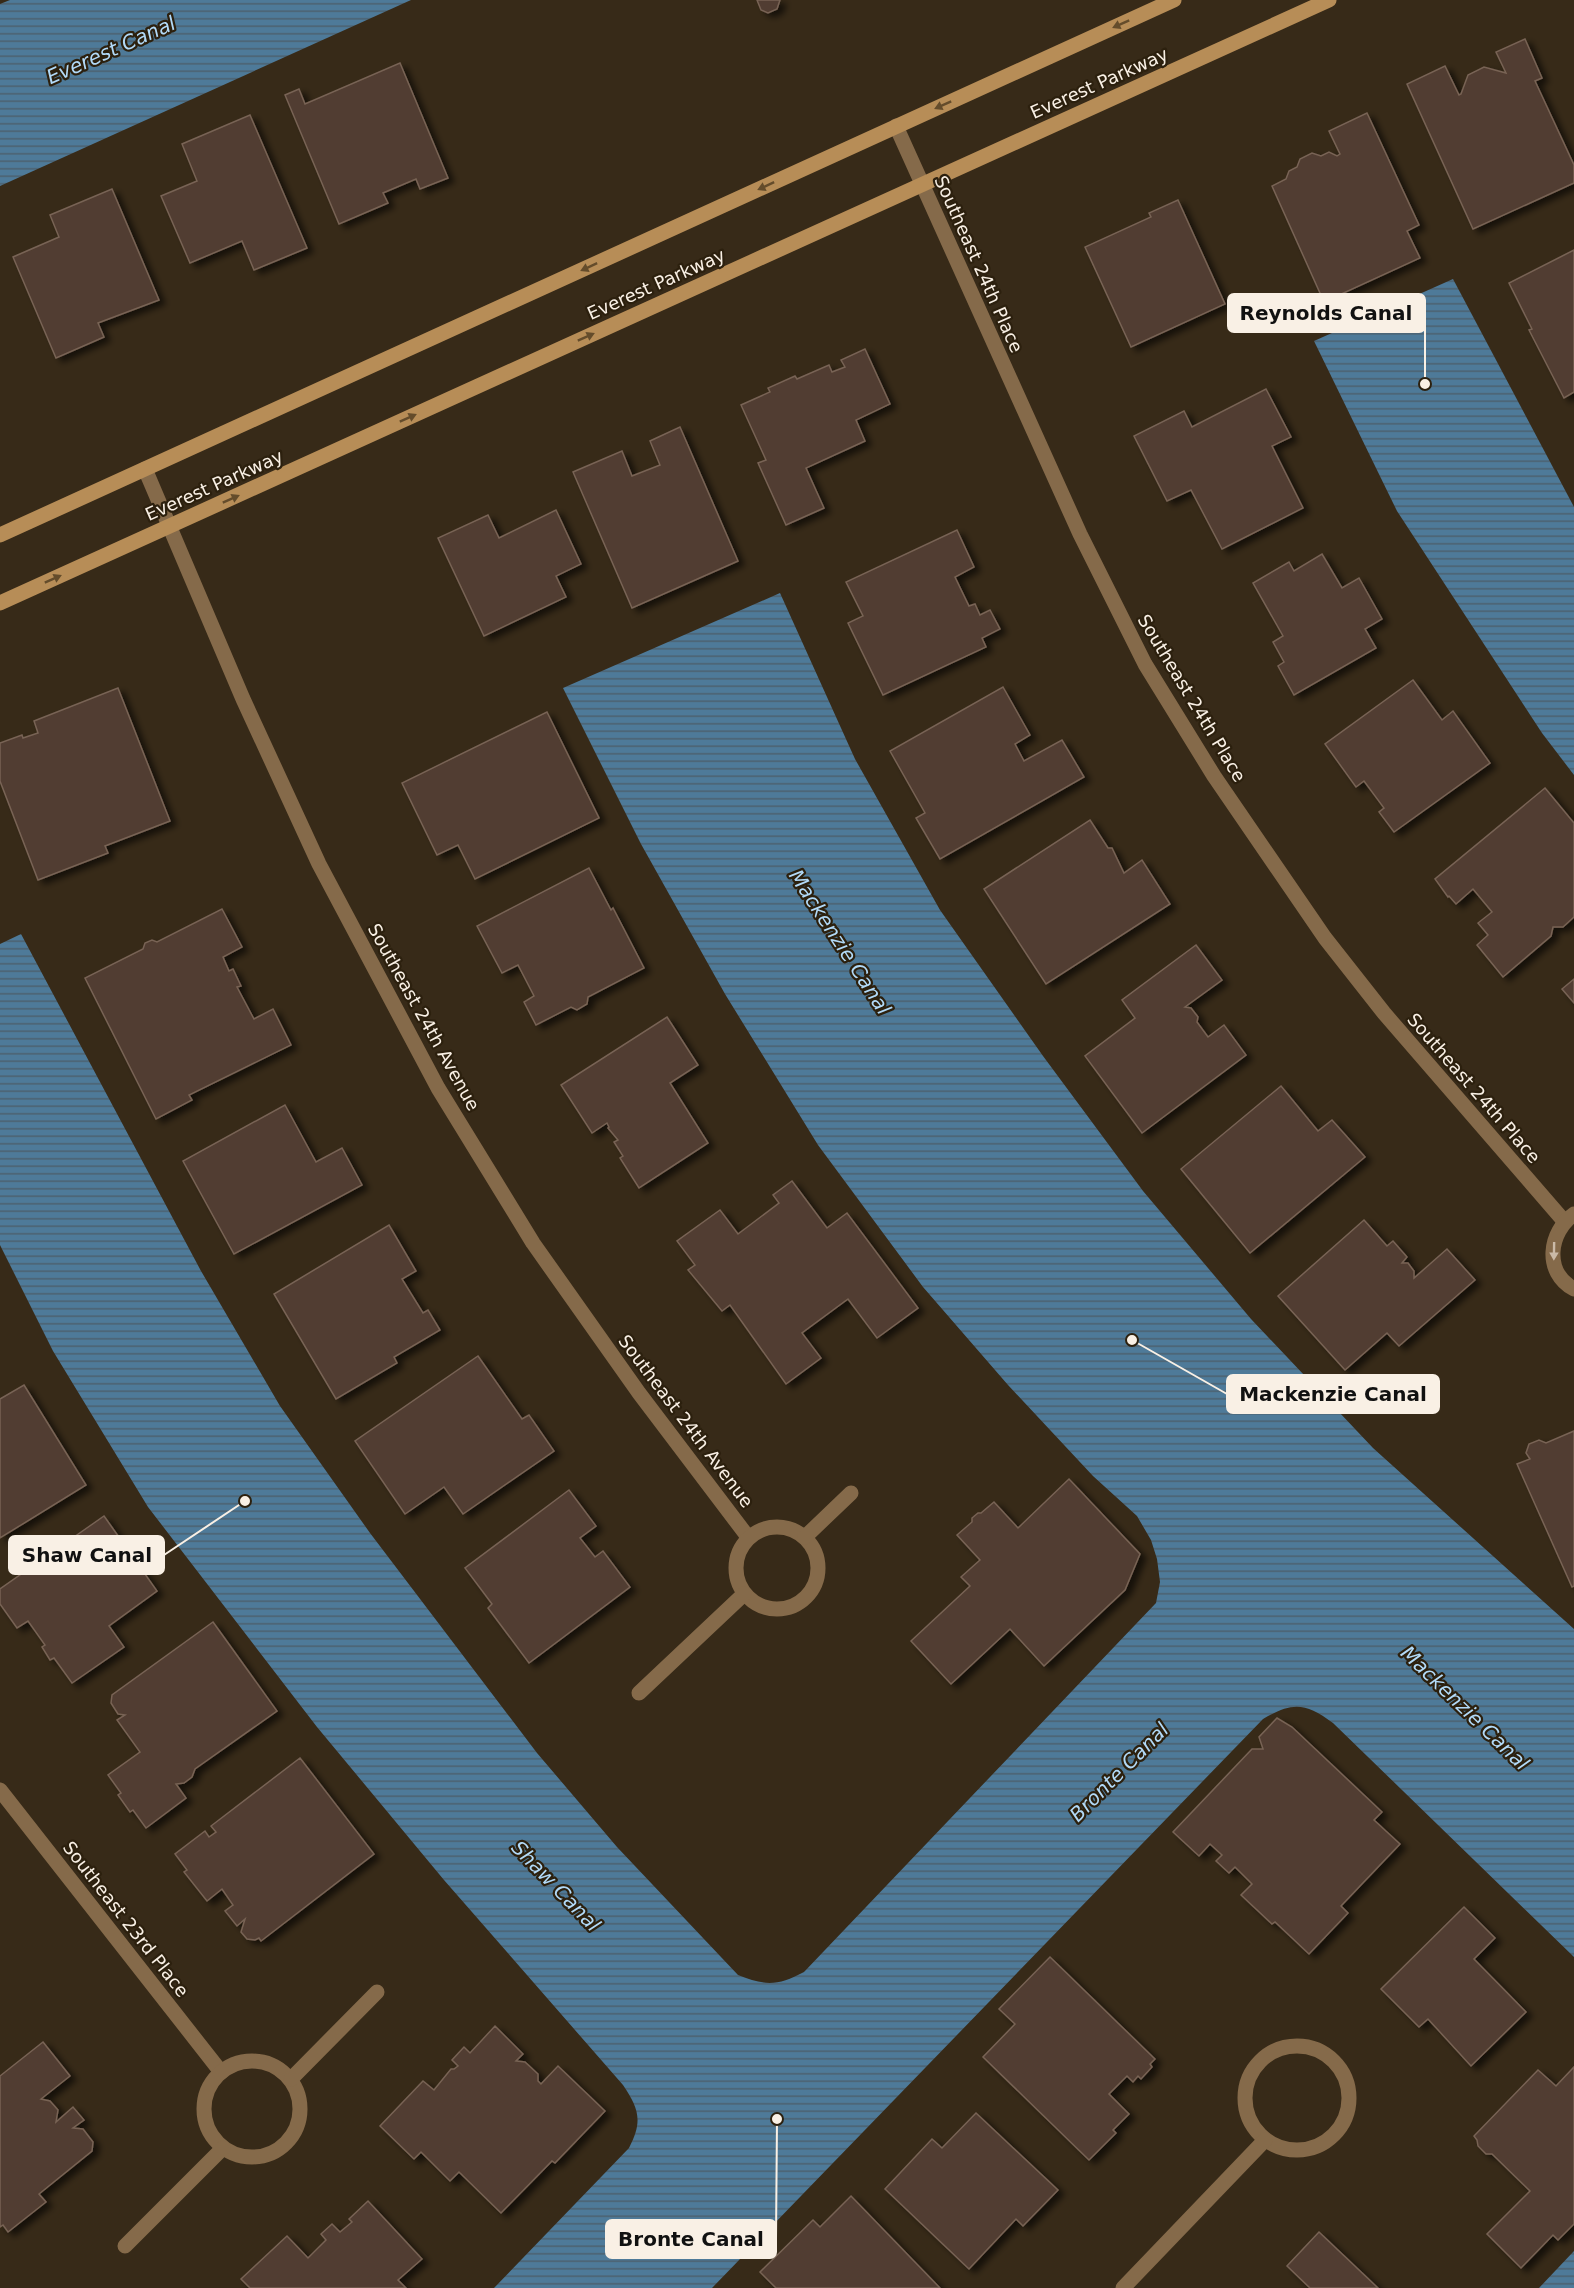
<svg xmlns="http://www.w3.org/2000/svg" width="1574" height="2288" font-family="'DejaVu Sans',sans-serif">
  <defs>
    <pattern id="water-rules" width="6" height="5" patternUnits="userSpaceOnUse" patternTransform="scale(1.5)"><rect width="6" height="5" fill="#4e7a99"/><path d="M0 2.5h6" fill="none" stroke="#4c616f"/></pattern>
    <filter id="shadow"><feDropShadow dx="6" dy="4" stdDeviation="3" flood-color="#0009"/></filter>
  </defs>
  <rect width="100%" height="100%" fill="#372a18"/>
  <g fill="url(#water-rules)">
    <path d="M10,0H411L0,186V4Z"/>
    <path d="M1453,279L1574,507V775L1542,733L1397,511L1314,341Z"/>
    <path d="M780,593L855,759L940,910L1043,1056L1143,1191L1251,1319L1373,1448L1574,1629V1957L1333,1723C1305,1702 1292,1702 1263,1719L712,2288H494L629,2148C643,2121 639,2109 623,2085L444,1880L317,1727L148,1507L53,1351L0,1245V944L21,934L201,1271L280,1406L370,1533L537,1753L617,1847L738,1975C765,1986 778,1986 804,1972L1156,1603L1160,1582L1157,1559L1151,1540L1137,1516L1093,1476L1008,1385L923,1287L818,1145L725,994L641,844L563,688Z"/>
    <path d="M1574,2251V2288H1539Z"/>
  </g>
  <g fill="#513d30" stroke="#786355" stroke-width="1.5" filter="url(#shadow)">
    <path d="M757,0H780L777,9L768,13L761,10Z"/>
    <path d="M1525,39L1542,78L1535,81L1574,165V183L1473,229L1407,84L1445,66L1459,95L1461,94L1468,75L1484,67L1506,73L1496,52Z"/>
    <path d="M400,63L448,178L420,189L416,179L383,193L388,203L339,224L285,95L299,89L305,104Z"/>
    <path d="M1367,113L1419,225L1407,231L1420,258L1324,302L1272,186L1286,179L1289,171L1297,167L1300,159L1312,153L1321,156L1329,152L1337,156L1340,154L1329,131Z"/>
    <path d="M250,115L307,248L254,270L242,241L190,263L161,196L197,181L182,144Z"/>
    <path d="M112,189L159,300L98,323L104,337L56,358L13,257L59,237L50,215Z"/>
    <path d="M1178,200L1225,304L1131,347L1085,247L1151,217L1149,213Z"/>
    <path d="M1574,250V392L1564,398L1529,330L1532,329L1509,283Z"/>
    <path d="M865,349L890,404L856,420L865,441L806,468L824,508L786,525L758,463L766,460L741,405L770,392L768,388L795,376L797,379L829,365L832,372L845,367L841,360Z"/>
    <path d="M1266,389L1291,437L1272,446L1303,508L1222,549L1191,490L1167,501L1134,436L1184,411L1192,427Z"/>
    <path d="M680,427L738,561L632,608L573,472L622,451L632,476L660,465L650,441Z"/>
    <path d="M556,510L581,564L556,576L566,597L484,636L438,538L488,515L499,538Z"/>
    <path d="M957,530L974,567L955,577L969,606L975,604L980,615L990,610L1000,629L982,638L986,647L883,695L848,623L863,616L846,582Z"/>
    <path d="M1322,554L1342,588L1359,578L1382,619L1365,629L1376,648L1294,695L1278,666L1284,662L1273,642L1283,636L1253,583L1289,562L1294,571Z"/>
    <path d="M1413,680L1442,720L1453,711L1490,763L1394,832L1379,812L1384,808L1364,781L1356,787L1325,744Z"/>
    <path d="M1003,687L1030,735L1015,744L1024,761L1062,740L1084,777L940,859L916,818L925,813L890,751Z"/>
    <path d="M118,688L170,821L105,846L108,853L38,880L0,781V743L22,735L23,738L38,733L34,721Z"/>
    <path d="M547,712L599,818L475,879L458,845L437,855L402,783Z"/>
    <path d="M1545,788L1574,823V917L1563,927H1553L1551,936L1503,977L1477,945L1488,935L1478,923L1492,912L1473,889L1456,904L1449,896L1448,897L1435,879Z"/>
    <path d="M1090,820L1108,848H1112L1124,873L1142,860L1170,904L1046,984L984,889Z"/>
    <path d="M589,868L611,910L613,908L644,968L588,997L587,1004L577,1010L571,1007L536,1025L524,1002L534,996L518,965L502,973L477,926Z"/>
    <path d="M222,909L242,947L223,957L229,971L233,969L241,986L237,987L254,1019L273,1009L291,1045L189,1095L192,1100L156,1119L85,978L143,949L145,943L152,940L157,942Z"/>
    <path d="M1196,945L1222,980L1185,1007L1191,1008L1198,1017L1197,1022L1208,1037L1224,1025L1246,1055L1142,1133L1085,1056L1135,1018L1122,1000Z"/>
    <path d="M1574,979V1003L1562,989Z"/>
    <path d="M667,1017L698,1065L670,1083L708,1143L639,1188L620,1158L623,1156L614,1142L618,1140L608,1128L609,1127L607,1123L592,1133L561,1085Z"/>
    <path d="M1281,1086L1318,1131L1332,1120L1365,1157L1250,1253L1181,1169Z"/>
    <path d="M285,1105L316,1162L342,1148L362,1185L234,1254L183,1161Z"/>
    <path d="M792,1181L827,1228L847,1213L918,1308L877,1338L848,1299L802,1333L821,1358L786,1384L730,1305L722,1311L688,1270L695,1265L677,1241L720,1210L738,1234L779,1203L773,1195Z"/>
    <path d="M1364,1220L1387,1246L1393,1241L1407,1257L1402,1263H1408L1414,1271V1278L1447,1249L1475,1280L1399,1346L1387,1333L1345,1370L1278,1296Z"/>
    <path d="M389,1225L416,1271L402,1279L423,1313L428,1310L440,1330L394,1357L397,1363L336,1399L274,1294Z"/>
    <path d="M478,1356L522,1419L529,1415L554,1451L463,1514L444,1487L405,1514L355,1441Z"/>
    <path d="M24,1385L86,1485L0,1538V1399Z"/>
    <path d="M1574,1431V1586L1572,1587L1517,1464L1530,1459L1526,1453L1529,1444L1539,1440L1546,1443Z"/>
    <path d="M1069,1479L1140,1554L1125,1590L1044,1666L1010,1629L951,1684L911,1641L970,1586L961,1577L980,1560L957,1535L972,1522V1518L978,1513H981L994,1502L1018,1528Z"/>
    <path d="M569,1490L596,1526L580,1538L595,1557L603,1551L630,1587L529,1663L488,1608L492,1604L465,1568Z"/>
    <path d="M104,1516L157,1591L109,1626L124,1647L72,1683L54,1658L50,1660L42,1647L45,1645L28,1621L17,1628L0,1604V1589Z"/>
    <path d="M213,1622L277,1711L195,1769L192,1777L184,1783L176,1784L186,1798L146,1828L133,1810L130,1812L118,1795L121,1793L108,1775L140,1752L117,1720L125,1715L118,1714L111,1703L112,1695Z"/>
    <path d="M1277,1718L1292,1727L1382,1812L1374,1820L1400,1844L1341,1906L1348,1913L1309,1954L1275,1922L1272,1924L1241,1895L1252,1884L1235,1867L1229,1873L1216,1861L1222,1855L1210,1844L1199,1856L1173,1832L1252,1749H1263L1259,1737Z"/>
    <path d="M300,1758L374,1854L261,1941L259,1938L255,1940L247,1939L241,1932L245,1919L237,1926L225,1911L233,1905L222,1889L207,1901L184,1872L187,1870L175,1854L205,1831L209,1837L216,1832L211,1826Z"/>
    <path d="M1464,1907L1495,1938L1474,1959L1526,2012L1471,2066L1428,2019L1419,2027L1381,1989Z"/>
    <path d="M1050,1957L1155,2059L1150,2064L1152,2067L1141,2079L1138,2076L1133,2082L1127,2076L1109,2094L1129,2114L1113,2130L1116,2133L1089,2160L983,2057L1015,2024L999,2009Z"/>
    <path d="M495,2026L523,2054L516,2061L525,2062L538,2074V2081L541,2084L558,2066L605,2111L555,2163L552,2161L501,2213L459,2172L450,2181L421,2152L414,2159L380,2126L423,2081L434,2090L451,2069H454L458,2066L452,2060L464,2047L470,2053Z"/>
    <path d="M43,2042L70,2076L41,2099L50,2101L58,2110L56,2122L73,2107L84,2120L73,2128L83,2129L93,2142L92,2151L39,2194L46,2202L8,2232L3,2225L0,2227V2076Z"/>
    <path d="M1574,2067V2224L1558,2240L1553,2235L1521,2268L1487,2234L1530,2191L1492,2154H1486L1478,2146L1477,2140L1474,2136L1538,2070L1556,2086Z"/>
    <path d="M976,2113L1058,2190L1023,2226L1016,2219L969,2269L885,2189L932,2139L942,2148Z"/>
    <path d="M851,2196L940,2288H776L760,2272L813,2220L820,2227Z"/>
    <path d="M368,2201L422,2259L398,2280L406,2288H250L241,2279L287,2236L308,2258L326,2240L321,2234L332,2224L340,2232L352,2222L349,2219Z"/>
    <path d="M1319,2232L1378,2288H1310L1287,2266Z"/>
  </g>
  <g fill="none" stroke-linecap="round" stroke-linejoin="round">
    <g stroke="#856a4a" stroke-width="15">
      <path d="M896,126L1080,534L1145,664L1214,776L1325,938L1384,1013L1564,1221"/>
      <path d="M145,469L243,699L319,864L438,1088L533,1243L639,1393L748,1537"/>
      <path d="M1574,1214C1549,1232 1543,1272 1574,1289"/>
      <circle cx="777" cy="1568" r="41"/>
      <path d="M805,1537L851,1493"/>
      <path d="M639,1693L744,1594"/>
      <path d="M0,1790L221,2072"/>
      <circle cx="1297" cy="2098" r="52"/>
      <circle cx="252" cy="2109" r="48"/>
      <path d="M291,2079L377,1992"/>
      <path d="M125,2246L223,2148"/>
      <path d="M1123,2288L1265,2140"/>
    </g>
    <g stroke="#b78d57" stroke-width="15">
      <path d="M0,535L1174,0"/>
      <path d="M0,603L1329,0"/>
    </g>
  </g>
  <defs><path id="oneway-solid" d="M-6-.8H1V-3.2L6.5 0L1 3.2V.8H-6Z" transform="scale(1.5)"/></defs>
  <g fill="#644c2b">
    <use href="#oneway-solid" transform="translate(1121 24) rotate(156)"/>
    <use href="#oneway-solid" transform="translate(943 105) rotate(156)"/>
    <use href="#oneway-solid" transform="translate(766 186) rotate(155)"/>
    <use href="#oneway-solid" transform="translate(589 267) rotate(155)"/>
    <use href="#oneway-solid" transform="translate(586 337) rotate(-24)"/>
    <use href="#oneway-solid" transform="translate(408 418) rotate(-24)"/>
    <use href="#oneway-solid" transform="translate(231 499) rotate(-24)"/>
    <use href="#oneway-solid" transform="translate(53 579) rotate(-24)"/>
  </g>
  <use fill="#cbbaa7" href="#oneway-solid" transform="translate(1554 1251) rotate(91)"/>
  <g text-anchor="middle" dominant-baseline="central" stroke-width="4.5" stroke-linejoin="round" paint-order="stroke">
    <g font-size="18" fill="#f9f0e5" stroke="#2c200e">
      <text transform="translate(1099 83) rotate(-24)">Everest Parkway</text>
      <text transform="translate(979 264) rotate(66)">Southeast 24th Place</text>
      <text transform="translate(656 284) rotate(-24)">Everest Parkway</text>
      <text transform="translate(214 485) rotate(-24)">Everest Parkway</text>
      <text transform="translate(1192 698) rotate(59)">Southeast 24th Place</text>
      <text transform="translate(424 1017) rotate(61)">Southeast 24th Avenue</text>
      <text transform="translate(1474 1088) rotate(49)">Southeast 24th Place</text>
      <text transform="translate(686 1421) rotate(53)">Southeast 24th Avenue</text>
      <text transform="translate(126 1919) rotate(52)">Southeast 23rd Place</text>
    </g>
    <g font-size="20" font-style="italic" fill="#b2daf8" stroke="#2c200e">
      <text transform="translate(111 50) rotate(-24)">Everest Canal</text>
      <text transform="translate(840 942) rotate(57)">Mackenzie Canal</text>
      <text transform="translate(1465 1708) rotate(44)">Mackenzie Canal</text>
      <text transform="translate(1119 1772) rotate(-45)">Bronte Canal</text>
      <text transform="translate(556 1886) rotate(46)">Shaw Canal</text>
    </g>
  </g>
  <path fill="none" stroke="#f9f0e5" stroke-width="2" d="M1425 384L1425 313M1132 1340L1227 1394M245 1501L164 1555M777 2119L776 2239"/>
  <g fill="#f9f0e5" stroke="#2c200e" stroke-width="2">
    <circle cx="1425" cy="384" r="6"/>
    <circle cx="1132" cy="1340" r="6"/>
    <circle cx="245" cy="1501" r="6"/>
    <circle cx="777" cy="2119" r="6"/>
  </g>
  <g fill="#f9f0e5" stroke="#f9f0e5" stroke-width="2">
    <rect x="1228" y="294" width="197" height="38" rx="6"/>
    <rect x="1227" y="1375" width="212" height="38" rx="6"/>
    <rect x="9" y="1536" width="155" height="38" rx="6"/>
    <rect x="606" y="2220" width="170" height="38" rx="6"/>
  </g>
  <g font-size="20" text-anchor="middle" font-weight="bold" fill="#111">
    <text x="1326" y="320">Reynolds Canal</text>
    <text x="1333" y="1401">Mackenzie Canal</text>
    <text x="87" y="1562">Shaw Canal</text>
    <text x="691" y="2246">Bronte Canal</text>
  </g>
</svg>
